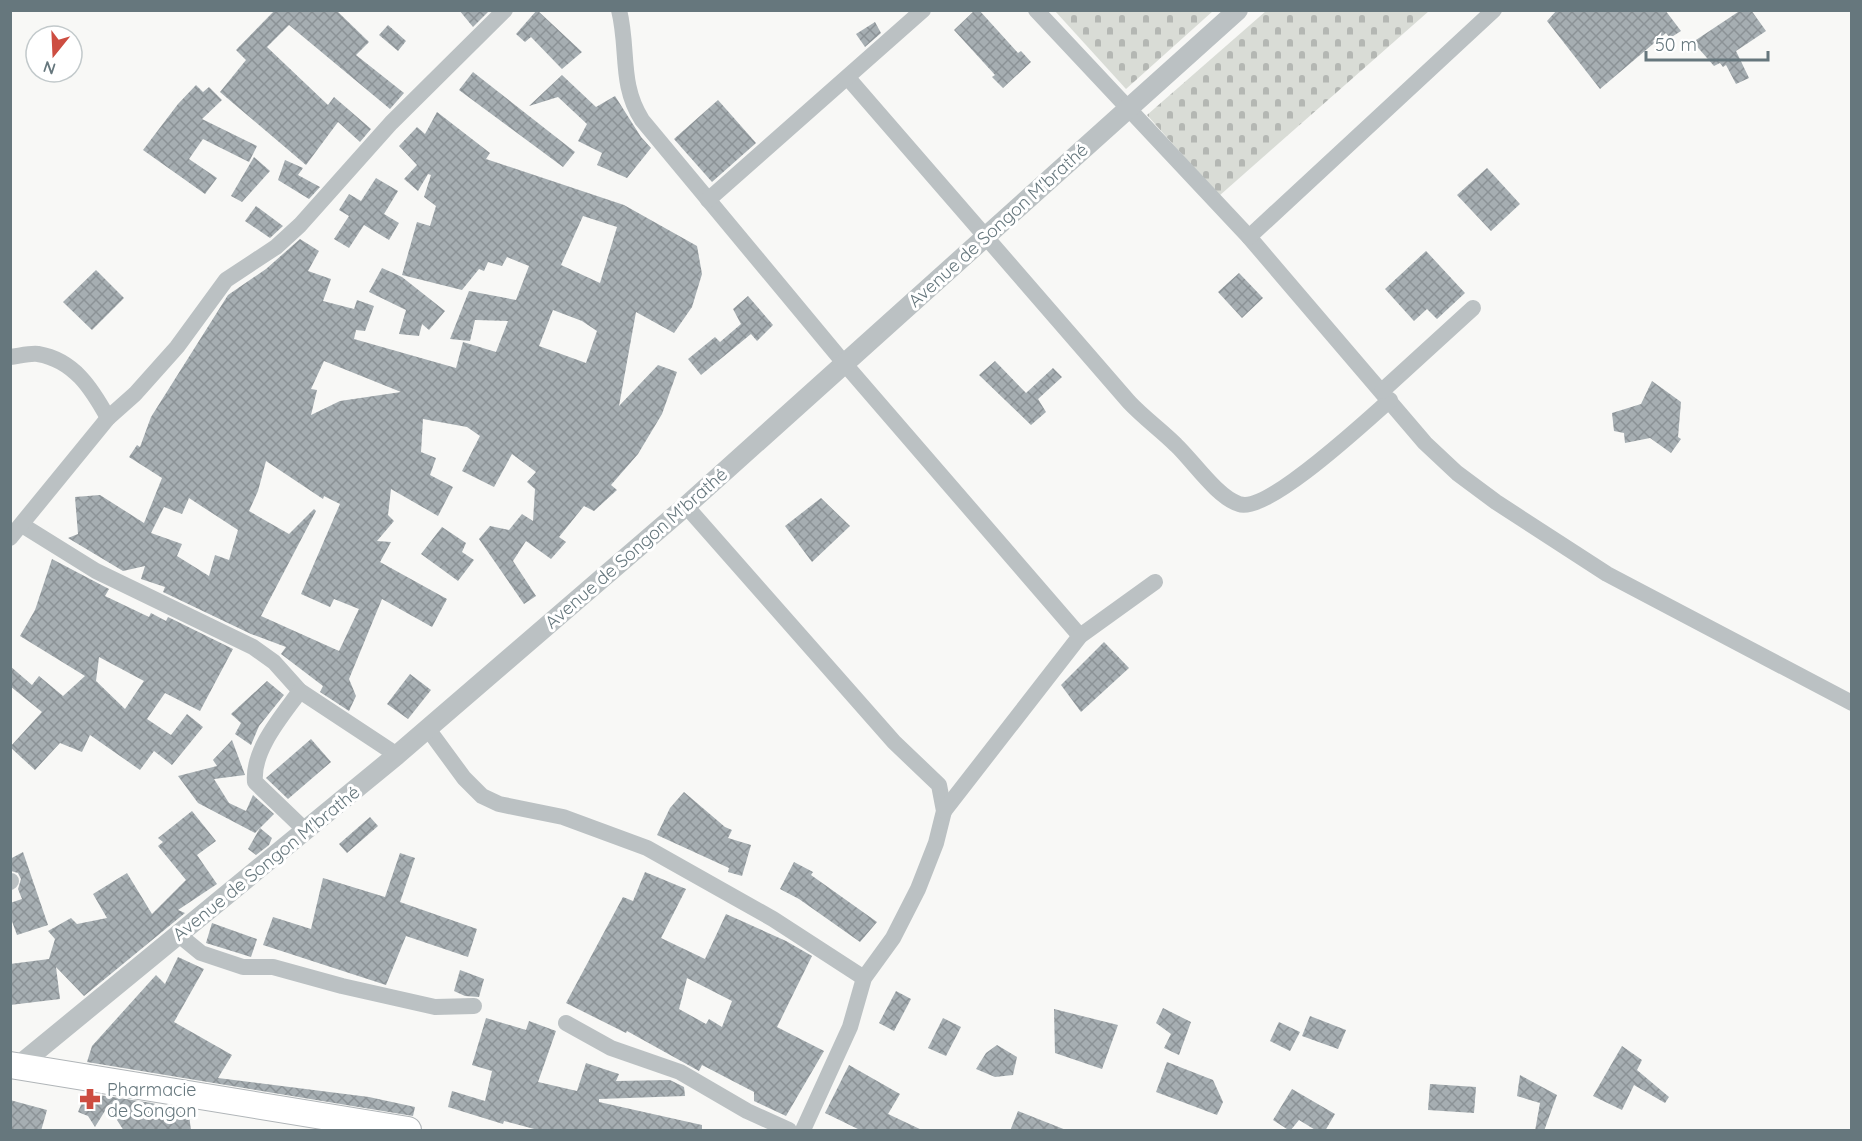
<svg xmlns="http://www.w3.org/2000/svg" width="1862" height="1141" font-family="Quicksand,sans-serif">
  <defs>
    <pattern id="cemetery-stones" width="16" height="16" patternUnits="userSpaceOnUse" patternTransform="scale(1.5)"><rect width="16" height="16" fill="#d9dcd6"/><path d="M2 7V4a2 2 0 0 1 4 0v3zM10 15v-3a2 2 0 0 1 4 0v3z" fill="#b4b7b3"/></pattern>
    <pattern id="building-cross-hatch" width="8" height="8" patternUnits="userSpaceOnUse" patternTransform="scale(1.5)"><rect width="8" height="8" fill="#a6aeb2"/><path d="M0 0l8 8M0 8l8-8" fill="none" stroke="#8b9296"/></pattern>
  </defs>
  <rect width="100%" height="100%" fill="#f8f8f6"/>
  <g fill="url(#cemetery-stones)">
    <path d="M1055,11H1213L1126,89Z"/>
    <path d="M1266,11H1429L1219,196L1147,115Z"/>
  </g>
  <g fill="url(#building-cross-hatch)" fill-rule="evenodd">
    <path d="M275,10H336L369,42L356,55L404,93L390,109L289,25L267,47L328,105L334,97L371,129L360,142L338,122L306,165L220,92L246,60L236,50Z"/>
    <path d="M459,10H490L473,27Z"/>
    <path d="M537,10L582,52L562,69L531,37L525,42L516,34Z"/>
    <path d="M975,10H979L1018,53L1021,51L1031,62L1003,88L992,77L995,75L954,30Z"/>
    <path d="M1557,10H1665L1681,31L1670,38L1666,33L1600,89L1547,21Z"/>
    <path d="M1741,10H1751L1766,31L1736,51L1749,78L1736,84L1726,65L1723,67L1720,63L1714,66L1693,42Z"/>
    <path d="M875,22L881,33L865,47L856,34Z"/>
    <path d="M388,25L406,41L398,51L379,35Z"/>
    <path d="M473,72L575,152L563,167L459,90Z"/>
    <path d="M562,75L596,107L615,96L641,137L651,148L627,178L597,165L602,153L578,141L587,124L558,97L529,106Z"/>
    <path d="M196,85L203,92L209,87L222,100L202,119L257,146L249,162L203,139L189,159L217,178L205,194L143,150L178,104Z"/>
    <path d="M718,100L756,143L712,182L674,139Z"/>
    <path d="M437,112L490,153L486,159L624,205L697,246L702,274L692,307L674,333L636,312L619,406L658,365L677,372L662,414L638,454L611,485L617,490L594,511L584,506L559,537L566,542L551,559L526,541L513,561L536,596L524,604L479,539L490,526L509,530L522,514L533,521L535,489L527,482L536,472L512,454L494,487L462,471L480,436L467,427L423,419L421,452L436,458L430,475L453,487L438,516L391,489L388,515L394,521L377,541L391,542L380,562L447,599L432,627L382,599L349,679L356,696L349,711L320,692L323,686L281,654L286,647L251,634L163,592L165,587L141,579L145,566L123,571L68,538L78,534L75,497L100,495L144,523L162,478L129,457L137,445L140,447L151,417L228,295L266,269L300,239L319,251L308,271L331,279L323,301L354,309L357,300L374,306L365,331L356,330L354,339L456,368L463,342L496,352L508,321L475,320L470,341L450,339L469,291L516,300L529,266L507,257L502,266L488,262L484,271L479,269L462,290L402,275L417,222L430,226L436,206L424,197L431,175L428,174L418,191L404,179L417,165L399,146L417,127L425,134ZM583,216L617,227L600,283L561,265ZM553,310L582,321L597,331L586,363L539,346ZM324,361L401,392L340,401L311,415L317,390L311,389ZM266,461L323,499L324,496L340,504L301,594L330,607L334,599L359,609L339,651L261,616L316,511L314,509L289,534L249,511L258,491ZM189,498L238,530L229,560L215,555L209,576L177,556L182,544L151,533L164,507L182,514Z"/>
    <path d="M254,157L270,171L242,202L231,196Z"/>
    <path d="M285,160L303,168L298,175L320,187L309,199L278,180Z"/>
    <path d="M1487,168L1520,204L1491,231L1457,195Z"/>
    <path d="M376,178L398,191L384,214L399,223L389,240L364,225L349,248L334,239L349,216L339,210L349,194L361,201Z"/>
    <path d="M256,206L283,226L270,238L245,221Z"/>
    <path d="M1426,251L1465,293L1437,319L1427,309L1414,321L1385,289Z"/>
    <path d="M382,268L402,277L445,311L429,330L422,324L419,336L399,334L406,310L369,292Z"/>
    <path d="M96,270L124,298L92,330L63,302Z"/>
    <path d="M1239,273L1263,298L1242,318L1218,292Z"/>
    <path d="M748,296L773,325L757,341L751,334L701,375L688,359L715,337L720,342L741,324L733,309Z"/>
    <path d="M995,361L1026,393L1053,368L1062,377L1038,399L1046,412L1031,425L979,375Z"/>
    <path d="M1652,381L1681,402L1678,437L1681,439L1671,453L1650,438L1625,443L1624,433L1614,431L1612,413L1641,404Z"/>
    <path d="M821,498L850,526L812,562L785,526Z"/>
    <path d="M442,527L466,543L462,552L474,560L458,581L421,554Z"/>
    <path d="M52,559L109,589L105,596L149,617L151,613L166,621L168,617L233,649L200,711L165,693L147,719L171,735L187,714L203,727L172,765L154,751L140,770L90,735L82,752L60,743L35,770L10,747L42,712L10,686V666L32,685L39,676L63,696L85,676L20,636L35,610ZM99,657L144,681L125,709L96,681Z"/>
    <path d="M1104,642L1129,668L1081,712L1061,685Z"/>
    <path d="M410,674L431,690L408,719L387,704Z"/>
    <path d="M267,681L284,695L259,726L251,745L235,734L241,723L231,714Z"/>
    <path d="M311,739L331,762L288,799L266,778Z"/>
    <path d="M232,740L245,775L214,779L229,803L246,811L253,795L274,814L255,833L198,803L178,776L217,766L213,760Z"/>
    <path d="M684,792L725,827L732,830L728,838L751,845L742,876L728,872L729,868L657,835L670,808Z"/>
    <path d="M192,811L216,841L197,855L217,884L178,910L185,913L84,996L56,967L60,999L10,1005V964L49,959L55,939L48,931L71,918L77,924L107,918L93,894L127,873L152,914L186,880L158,846L163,842L158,838Z"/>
    <path d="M370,817L378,826L347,853L339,844Z"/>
    <path d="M260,828L272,838L269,845L256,855L248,849Z"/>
    <path d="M23,852L48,925L17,935L10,916V903L22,899L18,889L21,879L18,873L11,871L10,859Z"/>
    <path d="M400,853L415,858L400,902L477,929L468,957L406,936L386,985L263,945L273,917L311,929L323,878L385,897Z"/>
    <path d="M794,862L813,872L811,875L877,922L860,942L799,899L780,889Z"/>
    <path d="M645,872L686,889L661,938L705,959L726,914L786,941L812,956L777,1027L824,1051L786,1116L754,1101V1092L702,1065L699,1071L627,1031L626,1033L566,1003L623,897L633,901ZM687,978L732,1001L722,1027L709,1019L706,1024L679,1009Z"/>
    <path d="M212,923L257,939L251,957L206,943Z"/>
    <path d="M178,957L204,969L174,1022L232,1055L218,1078L369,1097L415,1107L413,1116L87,1062L92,1046L156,975L165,984Z"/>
    <path d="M460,970L484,979L479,997L465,996L454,991Z"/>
    <path d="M896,991L911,999L894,1031L879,1023Z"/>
    <path d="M1163,1008L1191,1022L1179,1055L1164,1048L1171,1034L1156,1023Z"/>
    <path d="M1054,1009L1118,1025L1102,1069L1055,1053Z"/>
    <path d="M1310,1016L1346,1030L1338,1049L1302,1036Z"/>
    <path d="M486,1018L526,1030L529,1021L556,1031L538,1082L577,1091L586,1063L619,1074L616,1081L670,1080L684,1087L685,1096L599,1099V1102L702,1125V1131L538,1130L504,1121L503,1124L448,1107L452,1091L485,1101L492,1071L472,1065Z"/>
    <path d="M943,1018L961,1027L946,1056L928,1048Z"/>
    <path d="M1279,1022L1300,1032L1290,1051L1270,1041Z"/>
    <path d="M997,1045L1017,1057L1013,1075L995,1077L976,1069L986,1053Z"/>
    <path d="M1622,1046L1642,1060L1637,1070L1669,1097L1665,1103L1634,1085L1622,1110L1593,1096Z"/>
    <path d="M1167,1062L1213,1080L1223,1102L1217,1115L1156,1092Z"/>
    <path d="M849,1065L900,1094L888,1114L924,1131H862L825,1113Z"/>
    <path d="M1520,1075L1557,1095L1544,1131H1535L1540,1103L1517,1096Z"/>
    <path d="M1430,1084L1476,1087L1474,1113L1428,1110Z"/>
    <path d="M1292,1089L1335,1114L1325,1131H1317L1299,1120L1290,1131L1273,1120Z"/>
    <path d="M86,1093L152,1103L189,1114L191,1131H124L108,1106L95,1127L88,1116L78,1112Z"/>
    <path d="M10,1100L47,1110L41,1131H10Z"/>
    <path d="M1018,1111L1066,1130V1131H1010Z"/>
  </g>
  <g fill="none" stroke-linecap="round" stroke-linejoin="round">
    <defs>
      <path id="primary" d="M10,1065L408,1130"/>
    </defs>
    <use href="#primary" stroke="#b0b5b8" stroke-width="28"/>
    <g stroke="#bbc1c3" stroke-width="16">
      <path d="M619,10C629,50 619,84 642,120L844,363L1080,636"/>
      <path d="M1036,10L1249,237L1425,443L1457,473L1496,502L1607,574L1852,703"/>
      <path d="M848,78L1129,402C1144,418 1161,430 1176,445C1193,461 1217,497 1239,504C1267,514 1366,421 1390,400"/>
      <path d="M708,200L923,10"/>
      <path d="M1249,237L1494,10"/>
      <path d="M10,357C19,356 30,353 38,354C74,360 92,389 108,418"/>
      <path d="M1382,391L1473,308"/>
      <path d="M686,506L894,742L939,785L944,811L936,843L918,889L893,938L864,978L850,1027L803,1130"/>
      <path d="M22,525L96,571L253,647L274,662L300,691L397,755"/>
      <path d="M10,538L108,418L135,394L177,347L226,280L276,247L300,225L391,123L505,10"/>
      <path d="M300,691C282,716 252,750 255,782L306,831"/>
      <path d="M428,729L464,778L482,796L499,804L563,817L647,848L773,919L864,978"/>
      <path d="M944,811L1080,636L1155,582"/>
      <path d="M10,882L11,881"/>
      <path d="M179,935L201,953L243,967H273L342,986L435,1007L474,1006"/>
      <path d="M566,1023L611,1048L680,1072L747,1111L789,1130"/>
    </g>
    <path stroke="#bbc1c3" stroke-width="20" d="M17,1067L397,755L686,506L1238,10"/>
    <use href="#primary" stroke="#fff" stroke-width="26"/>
  </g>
  <defs>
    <symbol id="pharmacy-bare" viewBox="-9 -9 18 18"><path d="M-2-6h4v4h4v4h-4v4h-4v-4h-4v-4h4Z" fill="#cd4d41" stroke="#fff" stroke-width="2.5" paint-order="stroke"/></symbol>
  </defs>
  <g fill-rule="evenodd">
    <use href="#pharmacy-bare" x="75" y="1084" width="30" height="30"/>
  </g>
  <g text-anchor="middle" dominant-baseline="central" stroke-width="6" stroke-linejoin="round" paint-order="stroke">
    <g font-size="18" fill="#66777d" stroke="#fff">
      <text transform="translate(998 225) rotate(-42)">Avenue de Songon M'brathé</text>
      <text transform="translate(636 548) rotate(-41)">Avenue de Songon M'brathé</text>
      <text transform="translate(266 863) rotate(-39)">Avenue de Songon M'brathé</text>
    </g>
    <g font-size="18" fill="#66777d" stroke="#fff" text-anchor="start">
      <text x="107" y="1089">Pharmacie<tspan x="107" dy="21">de Songon</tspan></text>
    </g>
  </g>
  <rect width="1862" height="1141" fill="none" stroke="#66777d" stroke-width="24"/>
  <g transform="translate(54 54) rotate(198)"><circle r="28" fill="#ffffff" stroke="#c2c9cb" stroke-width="1.5"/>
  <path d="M0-4.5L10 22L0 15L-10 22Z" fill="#cd4d41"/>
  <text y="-9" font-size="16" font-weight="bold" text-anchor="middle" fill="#66777d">N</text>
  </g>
  <path d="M1646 51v9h122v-9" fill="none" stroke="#66777d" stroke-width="3"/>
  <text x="1655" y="51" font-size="18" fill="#66777d" stroke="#ffffff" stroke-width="4.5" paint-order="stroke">50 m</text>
</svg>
